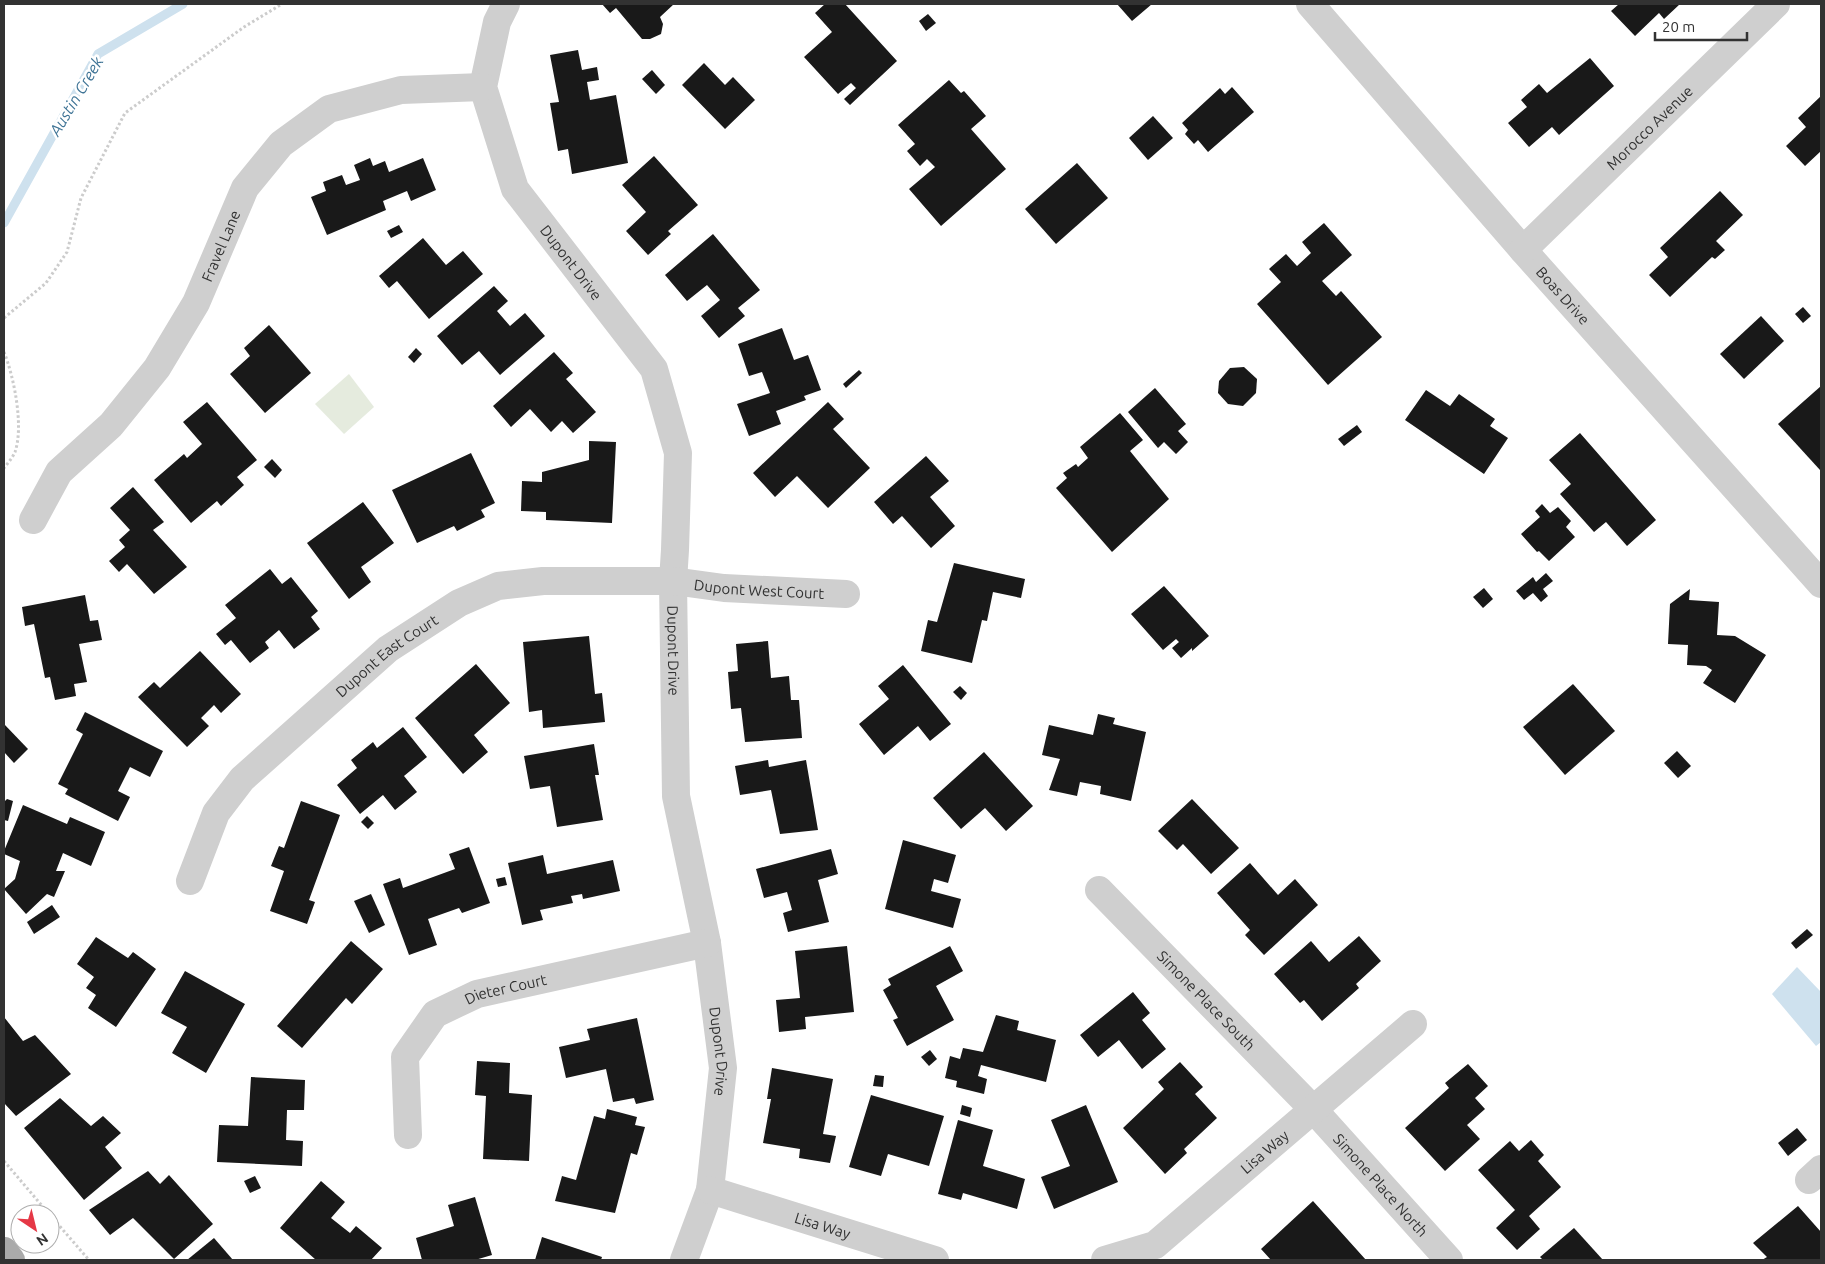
<svg xmlns="http://www.w3.org/2000/svg" width="1825" height="1264" font-family="Ubuntu,sans-serif">
	<style>
		.green { fill: #e5ebde }
		.water { fill: #cee1ee }
		.lines { fill: none; stroke-linecap: round; stroke-linejoin: round }
		.stream { stroke: #cee1ee; stroke-width: 9 }
		.building { fill: #191919 }
		.path { stroke: #ccc; stroke-width: 3; stroke-dasharray: 2.5 2.5; stroke-linecap: butt }
		.minor { stroke: #cfcfcf; stroke-width: 28 }
		.major { stroke: #aaa; stroke-width: 28 }
		.labels { text-anchor: middle; dominant-baseline: central; stroke-width: 5; stroke-linejoin: round; paint-order: stroke }
		.street-label { font-size: 15px; fill: #323232; stroke: #fff }
		.water-label { font-size: 16px; font-style: italic; fill: #3f7496; stroke: #fff }
	</style>
	<rect width="100%" height="100%" fill="#fff"/>
	<path class="green" d="M349,374L374,407L344,434L315,404Z"/>
	<path class="water" d="M1797,967L1821,992V1042L1816,1046L1772,994Z"/>
	<g class="lines">
		<path class="stream" d="M4,223L98,54L183,4"/>
	</g>
	<g class="building">
		<path d="M602,4H674L660,17L663,24L661,34L650,39H642L616,8L610,13Z"/>
		<path d="M825,4H845L897,61L850,105L844,99L856,88L851,83L838,94L804,57L832,32L815,13Z"/>
		<path d="M1117,4H1152L1132,21Z"/>
		<path d="M1619,4H1680L1664,19L1659,13L1635,36L1611,11Z"/>
		<path d="M928,14L936,23L926,31L919,21Z"/>
		<path d="M578,50L582,70L597,67L599,80L587,82L590,100L616,95L628,163L572,174L568,149L558,151L550,103L559,102L550,55Z"/>
		<path d="M1590,58L1614,86L1559,135L1552,127L1529,147L1508,123L1527,107L1521,100L1539,84L1547,93Z"/>
		<path d="M704,63L725,85L733,77L755,100L725,129L682,85Z"/>
		<path d="M652,70L665,85L656,94L642,79Z"/>
		<path d="M949,80L961,93L964,91L986,116L971,129L1006,169L941,226L909,189L935,167L927,159L920,166L907,151L915,144L898,125Z"/>
		<path d="M1232,87L1254,112L1208,152L1198,140L1194,144L1185,134L1188,130L1182,123L1220,88L1225,94Z"/>
		<path d="M1821,96V151L1805,166L1786,146L1806,127L1798,118Z"/>
		<path d="M1153,116L1173,138L1148,160L1129,138Z"/>
		<path d="M654,156L698,205L668,231L671,234L648,255L626,231L646,212L622,185Z"/>
		<path d="M370,158L373,166L385,161L389,172L423,158L436,190L411,201L407,191L383,201L386,210L327,235L311,197L326,191L323,182L342,175L346,185L360,180L354,165Z"/>
		<path d="M1077,163L1108,198L1056,244L1025,209Z"/>
		<path d="M1720,191L1743,215L1716,241L1725,250L1715,259L1712,257L1670,297L1649,275L1668,257L1660,248Z"/>
		<path d="M1324,223L1352,255L1322,281L1336,296L1341,291L1382,337L1328,385L1257,304L1281,282L1269,269L1286,254L1297,266L1311,253L1302,242Z"/>
		<path d="M399,225L403,232L391,238L387,231Z"/>
		<path d="M713,234L760,290L738,308L745,316L719,338L701,316L720,300L707,285L687,301L665,275Z"/>
		<path d="M423,238L446,265L463,251L483,274L429,319L397,281L389,288L379,276Z"/>
		<path d="M494,286L508,301L497,311L510,326L525,313L545,336L500,375L479,351L462,365L437,336Z"/>
		<path d="M1803,307L1811,316L1803,323L1795,314Z"/>
		<path d="M1761,316L1784,341L1744,379L1720,354Z"/>
		<path d="M269,325L311,373L265,413L230,374L250,356L244,348Z"/>
		<path d="M782,328L794,360L808,355L821,390L804,396L806,400L776,411L781,424L749,436L737,404L770,393L762,372L749,376L738,344Z"/>
		<path d="M416,348L422,354L414,363L408,357Z"/>
		<path d="M554,352L573,373L566,379L596,412L573,433L562,421L551,432L530,409L511,427L493,406Z"/>
		<path d="M1244,367L1257,379L1256,393L1243,406L1228,404L1218,393L1219,381L1230,368Z"/>
		<path d="M859,370L862,373L846,388L843,384Z"/>
		<path d="M1821,386V469L1820,470L1778,424Z"/>
		<path d="M1155,388L1186,424L1178,431L1188,442L1176,454L1164,442L1158,448L1128,412Z"/>
		<path d="M1426,390L1450,406L1459,394L1495,419L1490,426L1508,438L1484,474L1405,420Z"/>
		<path d="M207,402L257,460L237,477L244,485L221,506L217,501L191,523L154,480L184,454L187,458L202,444L183,422Z"/>
		<path d="M828,402L844,419L833,429L870,468L828,508L797,476L775,497L753,473Z"/>
		<path d="M1120,413L1143,440L1130,451L1169,499L1112,552L1056,488L1067,478L1063,473L1076,464L1078,467L1088,458L1080,447Z"/>
		<path d="M1357,425L1362,432L1344,446L1338,439Z"/>
		<path d="M1580,433L1656,520L1627,546L1606,522L1594,532L1560,494L1571,484L1549,460Z"/>
		<path d="M589,441L616,442L612,523L546,520V512L521,511L522,481L542,482V472L589,460Z"/>
		<path d="M471,453L495,503L481,510L485,517L457,531L454,526L417,543L392,490Z"/>
		<path d="M926,456L949,481L930,497L955,526L931,548L902,516L893,524L874,502Z"/>
		<path d="M272,459L282,470L275,478L264,467Z"/>
		<path d="M133,487L164,522L153,530L187,567L154,594L127,564L119,572L109,561L125,547L119,540L130,530L110,508Z"/>
		<path d="M363,502L394,543L361,567L371,582L349,599L307,543Z"/>
		<path d="M1542,504L1550,513L1558,507L1571,521L1566,527L1575,537L1549,561L1539,551L1537,552L1521,534L1540,517L1535,511Z"/>
		<path d="M954,563L1025,579L1021,598L993,592L987,621L982,620L972,663L921,651L928,620L937,622Z"/>
		<path d="M270,569L282,584L291,577L318,611L311,617L320,629L294,649L279,630L265,642L269,648L250,663L231,640L225,645L216,634L236,618L225,605Z"/>
		<path d="M1546,573L1553,581L1543,589L1548,596L1541,602L1533,593L1524,600L1516,591L1533,577L1536,582Z"/>
		<path d="M1164,586L1209,636L1192,651V648L1181,658L1172,648L1179,642L1176,639L1163,650L1131,614Z"/>
		<path d="M1484,588L1493,599L1483,608L1473,597Z"/>
		<path d="M1690,589L1689,600L1719,602L1717,635L1735,636L1766,655L1735,703L1703,683L1712,670L1706,666L1687,665L1688,645L1668,644L1670,604Z"/>
		<path d="M85,595L90,621L98,620L102,640L79,644L87,682L74,684L76,696L55,700L50,677L45,678L34,624L25,626L22,607Z"/>
		<path d="M589,636L595,694L602,693L605,722L543,728L542,710L529,712L523,642Z"/>
		<path d="M768,641L771,678L789,676L791,700H799L802,738L745,742L741,708L731,709L728,672L738,671L736,644Z"/>
		<path d="M200,651L241,694L221,713L214,705L201,718L209,726L187,747L138,697L154,682L160,688Z"/>
		<path d="M476,664L510,703L474,735L488,752L463,774L415,718Z"/>
		<path d="M903,665L951,724L930,741L918,726L884,755L859,724L889,699L878,686Z"/>
		<path d="M1573,684L1615,731L1565,775L1523,727Z"/>
		<path d="M960,686L967,693L961,700L953,692Z"/>
		<path d="M85,712L163,751L150,777L130,767L118,791L130,797L118,821L65,794L68,789L58,784L83,734L76,730Z"/>
		<path d="M1098,714L1115,718L1113,724L1146,732L1131,801L1100,794L1101,786L1080,782L1077,796L1049,790L1060,759L1042,755L1049,725L1093,735Z"/>
		<path d="M4,724L28,749L14,763L4,752Z"/>
		<path d="M403,727L427,757L404,776L417,792L395,810L383,795L360,814L337,785L357,768L351,760L373,742L377,748Z"/>
		<path d="M594,744L599,775H595L603,820L557,827L550,786L530,789L524,756Z"/>
		<path d="M1677,751L1691,766L1678,778L1664,763Z"/>
		<path d="M984,752L1033,806L1006,831L985,808L961,829L933,798Z"/>
		<path d="M768,760L769,767L806,760L818,830L780,834L771,790L740,795L735,766Z"/>
		<path d="M7,799L13,801L8,821L4,820V802Z"/>
		<path d="M1192,799L1239,848L1211,874L1183,844L1177,850L1158,831Z"/>
		<path d="M301,801L340,815L309,900L315,902L307,924L270,911L284,871L271,866L279,846L284,848Z"/>
		<path d="M23,805L67,824L70,817L105,832L91,866L63,853L56,871H65L54,897L47,894L26,914L4,889L15,879L20,861L4,854V851Z"/>
		<path d="M367,816L374,823L368,829L361,822Z"/>
		<path d="M903,840L956,855L948,883L934,879L931,891L961,899L953,928L885,909Z"/>
		<path d="M469,847L490,903L462,913L459,908L428,919L437,945L409,955L383,884L400,878L403,888L455,869L449,854Z"/>
		<path d="M831,849L838,874L818,880L829,922L788,932L783,913L792,910L787,892L764,898L756,869Z"/>
		<path d="M543,855L547,874L613,860L620,891L583,899L582,894L571,896L573,903L540,910L543,920L522,925L508,863Z"/>
		<path d="M1250,863L1278,895L1295,879L1318,905L1264,955L1245,935L1250,930L1217,893Z"/>
		<path d="M505,877L507,885L498,887L496,879Z"/>
		<path d="M371,894L385,925L369,933L354,901Z"/>
		<path d="M52,905L60,917L34,934L27,922Z"/>
		<path d="M1807,929L1813,935L1796,949L1791,943Z"/>
		<path d="M1359,936L1381,961L1356,984L1359,988L1322,1021L1304,1000L1300,1003L1274,974L1311,941L1329,962Z"/>
		<path d="M96,937L128,958L133,952L156,969L116,1027L88,1008L96,995L86,988L94,977L77,964Z"/>
		<path d="M351,941L383,969L352,1004L346,998L302,1048L277,1026Z"/>
		<path d="M847,946L854,1012L805,1017L806,1029L779,1032L776,1000L800,998L795,951Z"/>
		<path d="M950,946L963,971L936,986L954,1020L907,1046L893,1020L898,1018L883,990L891,985L888,979Z"/>
		<path d="M185,971L245,1004L206,1073L172,1053L187,1027L161,1013Z"/>
		<path d="M1133,992L1150,1013L1142,1020L1166,1049L1142,1069L1119,1040L1098,1057L1080,1035Z"/>
		<path d="M996,1015L1019,1021L1017,1030L1056,1040L1046,1082L981,1065L978,1076L987,1079L984,1094L956,1087L957,1081L945,1078L950,1056L960,1059L963,1048L983,1052Z"/>
		<path d="M4,1017L23,1041L35,1035L71,1074L16,1116L4,1103Z"/>
		<path d="M637,1018L654,1100L636,1104L634,1098L613,1102L606,1069L566,1078L559,1047L590,1040L587,1029Z"/>
		<path d="M930,1050L937,1059L929,1066L921,1057Z"/>
		<path d="M477,1061L510,1063L509,1093L532,1095L529,1161L483,1159L486,1096L475,1095Z"/>
		<path d="M1180,1062L1203,1087L1195,1094L1217,1118L1184,1149L1187,1153L1165,1174L1123,1128L1164,1089L1158,1082Z"/>
		<path d="M1468,1064L1488,1086L1475,1098L1485,1109L1467,1125L1480,1139L1445,1171L1405,1128L1449,1088L1445,1083Z"/>
		<path d="M772,1068L833,1079L823,1134L836,1136L830,1163L799,1158L800,1149L763,1143L771,1099H767Z"/>
		<path d="M875,1075L884,1076L883,1087L873,1086Z"/>
		<path d="M251,1077L305,1080L304,1110H287L286,1140L303,1141L302,1166L217,1162L219,1125L248,1126Z"/>
		<path d="M871,1095L944,1116L929,1166L888,1154L881,1176L849,1167Z"/>
		<path d="M60,1098L91,1126L103,1116L121,1133L105,1147L122,1168L84,1200L24,1128Z"/>
		<path d="M962,1105L972,1108L970,1117L960,1114Z"/>
		<path d="M1086,1105L1118,1182L1054,1209L1041,1177L1070,1166L1051,1120Z"/>
		<path d="M607,1109L637,1117L635,1125L645,1127L637,1155L631,1153L615,1213L555,1201L562,1176L576,1180L594,1116L605,1119Z"/>
		<path d="M958,1120L993,1130L983,1166L1025,1179L1017,1209L963,1193L961,1200L938,1194Z"/>
		<path d="M1797,1128L1807,1140L1788,1156L1778,1143Z"/>
		<path d="M1531,1140L1544,1155L1538,1161L1561,1187L1529,1216L1540,1229L1517,1250L1496,1228L1515,1210L1478,1170L1510,1141L1519,1151Z"/>
		<path d="M148,1171L160,1184L169,1175L213,1224L174,1259L133,1218L110,1235L89,1210Z"/>
		<path d="M255,1176L261,1188L250,1193L244,1181Z"/>
		<path d="M321,1181L345,1202L331,1218L350,1233L356,1226L382,1248L371,1260H316L280,1228Z"/>
		<path d="M475,1197L492,1255L475,1260H422L416,1238L454,1226L448,1205Z"/>
		<path d="M1313,1201L1366,1260L1321,1259L1271,1260L1261,1249Z"/>
		<path d="M1798,1206L1821,1232V1260H1762L1767,1257L1753,1243Z"/>
		<path d="M1574,1228L1603,1260H1543L1540,1257Z"/>
		<path d="M542,1237L602,1257L601,1260H535Z"/>
		<path d="M214,1238L233,1260H187Z"/>
	</g>
	<g class="lines">
		<g class="path">
			<path d="M4,318L46,283L67,252L81,198L125,113L244,27L282,4"/>
			<path d="M4,352C14,377 24,426 15,452C13,457 8,463 4,468"/>
			<path d="M4,1161L49,1214"/>
			<path d="M50,1215L89,1260"/>
		</g>
		<g class="minor">
			<path id="s1" d="M506,4L497,22L483,87L515,189L654,369L678,453L675,550L673,581L676,796L707,943L723,1068L710,1190L684,1260"/>
			<path id="s2" d="M1310,4L1523,250L1821,584"/>
			<path id="s3" d="M1523,250L1776,4"/>
			<path id="s4" d="M33,520L59,472L111,425L157,368L196,303L245,188L281,144L329,109L401,90L483,87"/>
			<path id="s5" d="M190,881L216,813L242,779L388,649L459,603L498,586L543,581H673L724,588L846,594"/>
			<path id="s6" d="M1099,890L1313,1109L1449,1260"/>
			<path id="s7" d="M408,1135L405,1057L435,1014L477,994L707,943"/>
			<path d="M1809,1180L1821,1169"/>
			<path id="s8" d="M710,1190L935,1260"/>
			<path id="s9" d="M1105,1260L1155,1245L1413,1024"/>
		</g>
		<path class="major" d="M4,1251L11,1260"/>
	</g>
	<g class="labels">
		<g class="street-label">
			<text stroke="none"><textPath href="#s3" startOffset="176">Morocco Avenue</textPath></text>
			<text stroke="none"><textPath href="#s4" startOffset="336">Fravel Lane</textPath></text>
			<text stroke="none"><textPath href="#s1" startOffset="286">Dupont Drive</textPath></text>
			<text stroke="none"><textPath href="#s2" startOffset="386">Boas Drive</textPath></text>
			<text stroke="none"><textPath href="#s5" startOffset="700">Dupont West Court</textPath></text>
			<text stroke="none"><textPath href="#s1" startOffset="706">Dupont Drive</textPath></text>
			<text stroke="none"><textPath href="#s5" startOffset="306">Dupont East Court</textPath></text>
			<text stroke="none"><textPath href="#s7" startOffset="206">Dieter Court</textPath></text>
			<text stroke="none"><textPath href="#s6" startOffset="154">Simone Place South</textPath></text>
			<text stroke="none"><textPath href="#s1" startOffset="1111">Dupont Drive</textPath></text>
			<text stroke="none"><textPath href="#s9" startOffset="196">Lisa Way</textPath></text>
			<text stroke="none"><textPath href="#s6" startOffset="408">Simone Place North</textPath></text>
			<text stroke="none"><textPath href="#s8" startOffset="118">Lisa Way</textPath></text>
		</g>
		<g class="water-label">
			<text transform="translate(76 96) rotate(-59)">Austin Creek</text>
		</g>
	</g>
	<rect width="1825" height="1264" fill="none" stroke="#323232" stroke-width="10"/>
	<g transform="translate(35 1229) rotate(145)"><circle r="24" fill="#ffffff" stroke="#adadad"/>
	<path d="M0-4L9 19L0 12L-9 19Z" fill="#e53846"/>
	<text y="-8" font-size="14" font-weight="bold" text-anchor="middle" fill="#323232">N</text>
	</g>
	<path d="M1655 32v8h92v-8" fill="none" stroke="#323232" stroke-width="2.5"/>
	<text x="1662" y="32" font-size="15" fill="#323232" stroke="#ffffff" stroke-width="4" paint-order="stroke">20 m</text>
</svg>
